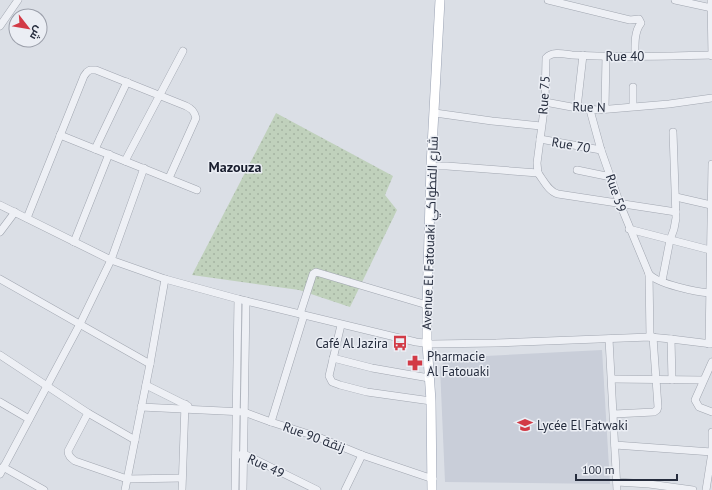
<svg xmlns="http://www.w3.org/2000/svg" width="712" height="490" font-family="'PT Sans',Cairo,sans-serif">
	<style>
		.built { fill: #c9ced9 }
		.grass { fill: url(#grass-dots) }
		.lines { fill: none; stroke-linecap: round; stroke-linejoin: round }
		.minor-casing { stroke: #a1a6b0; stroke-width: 8 }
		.major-casing { stroke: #9aa2b3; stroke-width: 10 }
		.minor { stroke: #eef0f5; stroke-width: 7 }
		.major { stroke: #fff; stroke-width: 9 }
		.labels { text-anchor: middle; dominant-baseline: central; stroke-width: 3; stroke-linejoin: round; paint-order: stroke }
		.street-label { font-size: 13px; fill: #252c3d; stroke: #ebeef4 }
		.poi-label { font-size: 13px; fill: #252c3d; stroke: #ebeef4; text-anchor: start }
		.neighbourhood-label { font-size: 14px; font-weight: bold; fill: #181d2d; stroke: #ebeef4 }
	</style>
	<defs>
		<pattern id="grass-dots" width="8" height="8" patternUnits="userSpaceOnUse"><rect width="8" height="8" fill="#c0d1bc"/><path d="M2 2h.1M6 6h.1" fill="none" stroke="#a5b4a2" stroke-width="1.8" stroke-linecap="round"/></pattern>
	</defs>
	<rect width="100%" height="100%" fill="#dbdfe6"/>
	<path class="built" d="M602,350L610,484L445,482L440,367L447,358Z"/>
	<path class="grass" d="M276,113L393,176L385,195L397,210L350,307L299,290L192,275Z"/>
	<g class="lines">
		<g class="minor-casing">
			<g id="minor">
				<path d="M548,0L630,20L639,19L641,23C634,32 635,45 635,56"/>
				<path d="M675,0L712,8"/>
				<path d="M711,0L712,56"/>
				<path d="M0,26L18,0"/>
				<path d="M545,102L577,108L598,110L669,104L712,98"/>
				<path d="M633,106V87"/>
				<path d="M577,108L583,55"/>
				<path d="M605,108L606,56"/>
				<path d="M590,110L601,150L620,204L649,274L650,337"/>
				<path d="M435,113L492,121L541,126"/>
				<path d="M60,135L197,190"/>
				<path d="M540,139L601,150"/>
				<path d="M95,149L127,82"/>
				<path d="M125,161L183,51"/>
				<path d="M431,166H447L538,173"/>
				<path d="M577,170L611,177"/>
				<path d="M538,173L537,163L545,102L546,58C552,51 564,54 572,55C618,58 666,56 712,55"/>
				<path d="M538,173C544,181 549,192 558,194L676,212"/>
				<path d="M676,197L711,205"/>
				<path d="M0,205L111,260L165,279L238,299L416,342L432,344L496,343L650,337L671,339L712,344"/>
				<path d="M27,218L84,76L87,72L90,70H96L186,106C192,109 194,111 196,118L169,178"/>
				<path d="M629,229L710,250"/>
				<path d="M0,232L15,212"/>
				<path d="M74,242L109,154"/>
				<path d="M649,274C658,284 696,292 710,293"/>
				<path d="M0,279L150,364"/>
				<path d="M662,281L670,240L674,229L676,218L673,132"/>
				<path d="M300,314L313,274L316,272L427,305"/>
				<path d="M341,325L329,376L332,382L340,385L367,392L431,401"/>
				<path d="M609,339L617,490"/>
				<path d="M671,339L672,380"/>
				<path d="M709,344L712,164"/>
				<path d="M0,355L88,413L135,440"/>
				<path d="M333,358L372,368L429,378"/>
				<path d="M712,362L695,400L699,407L712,412"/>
				<path d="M612,379L703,380"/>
				<path d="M146,385L188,406"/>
				<path d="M0,402L29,419"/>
				<path d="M141,407L244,412L271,422L318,437L362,455L433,479"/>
				<path d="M88,413L68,451C68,456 71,458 75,461L127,479L182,478"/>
				<path d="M614,414L654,412L657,410L658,407L653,337"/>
				<path d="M271,422L304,315"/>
				<path d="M615,445L712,452"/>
				<path d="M240,455L244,454L317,490"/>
				<path d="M3,467L44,490"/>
				<path d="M0,474L80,324L111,260L144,168"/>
				<path d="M617,482L649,484L693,490"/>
				<path d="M125,490L150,364L165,279"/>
				<path d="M182,490L185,404"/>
				<path d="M235,490L238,299"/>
				<path d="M243,490L246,301"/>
				<path d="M345,490L362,455"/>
				<path d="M706,490L712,452V432"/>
			</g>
		</g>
		<g class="major-casing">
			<path id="major" d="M432,490L431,401L427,343V305L431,166L440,0"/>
		</g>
		<use href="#minor" class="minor"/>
		<use href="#major" class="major"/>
	</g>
	<defs>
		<g id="bus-bare" transform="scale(1.2)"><path d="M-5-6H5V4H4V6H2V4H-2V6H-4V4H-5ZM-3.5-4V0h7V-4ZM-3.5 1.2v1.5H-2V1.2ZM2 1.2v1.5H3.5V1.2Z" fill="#d23a46" stroke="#ebeef4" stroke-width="2.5" paint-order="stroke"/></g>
		<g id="pharmacy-bare" transform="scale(1.2)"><path d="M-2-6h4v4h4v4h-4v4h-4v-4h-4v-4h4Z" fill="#d23a46" stroke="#ebeef4" stroke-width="2.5" paint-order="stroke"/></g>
		<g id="school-bare" transform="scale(1.2)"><path d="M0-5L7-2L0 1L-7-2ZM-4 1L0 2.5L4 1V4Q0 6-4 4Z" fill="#d23a46" stroke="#ebeef4" stroke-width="2.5" paint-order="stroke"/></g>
	</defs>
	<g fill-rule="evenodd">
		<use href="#bus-bare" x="400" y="343"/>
		<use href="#pharmacy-bare" x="415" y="363"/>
		<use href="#school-bare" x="525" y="425"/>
	</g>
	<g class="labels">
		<g class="street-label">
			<text x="625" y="56">Rue 40</text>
			<text transform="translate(544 95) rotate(-86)">Rue 75</text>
			<text transform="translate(589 107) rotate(2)">Rue N</text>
			<text transform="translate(571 145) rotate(10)">Rue 70</text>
			<text transform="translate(616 193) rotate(71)">Rue 59</text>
			<text transform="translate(430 233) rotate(-88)">Avenue El Fatouaki شارع الفطواكي</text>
			<text transform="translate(314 437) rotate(20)">Rue 90 زنقة</text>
			<text transform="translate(266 466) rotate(25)">Rue 49</text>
		</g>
		<g class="poi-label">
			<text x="388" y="343" text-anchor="end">Café Al Jazira</text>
			<text x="427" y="356">Pharmacie<tspan x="427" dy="15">Al Fatouaki</tspan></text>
			<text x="537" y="425">Lycée El Fatwaki</text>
		</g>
		<g class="neighbourhood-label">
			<text x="235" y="167">Mazouza</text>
		</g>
	</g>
	<g transform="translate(28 28) rotate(121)"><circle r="19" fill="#ebeef4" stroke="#9ca0ab"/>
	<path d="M0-3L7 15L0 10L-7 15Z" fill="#d23a46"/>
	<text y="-6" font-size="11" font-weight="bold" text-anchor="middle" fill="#252c3d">ش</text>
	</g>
	<path d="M576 474v6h101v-6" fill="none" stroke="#252c3d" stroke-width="2"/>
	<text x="582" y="474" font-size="12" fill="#252c3d" stroke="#ebeef4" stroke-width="3" paint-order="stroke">100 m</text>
</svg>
